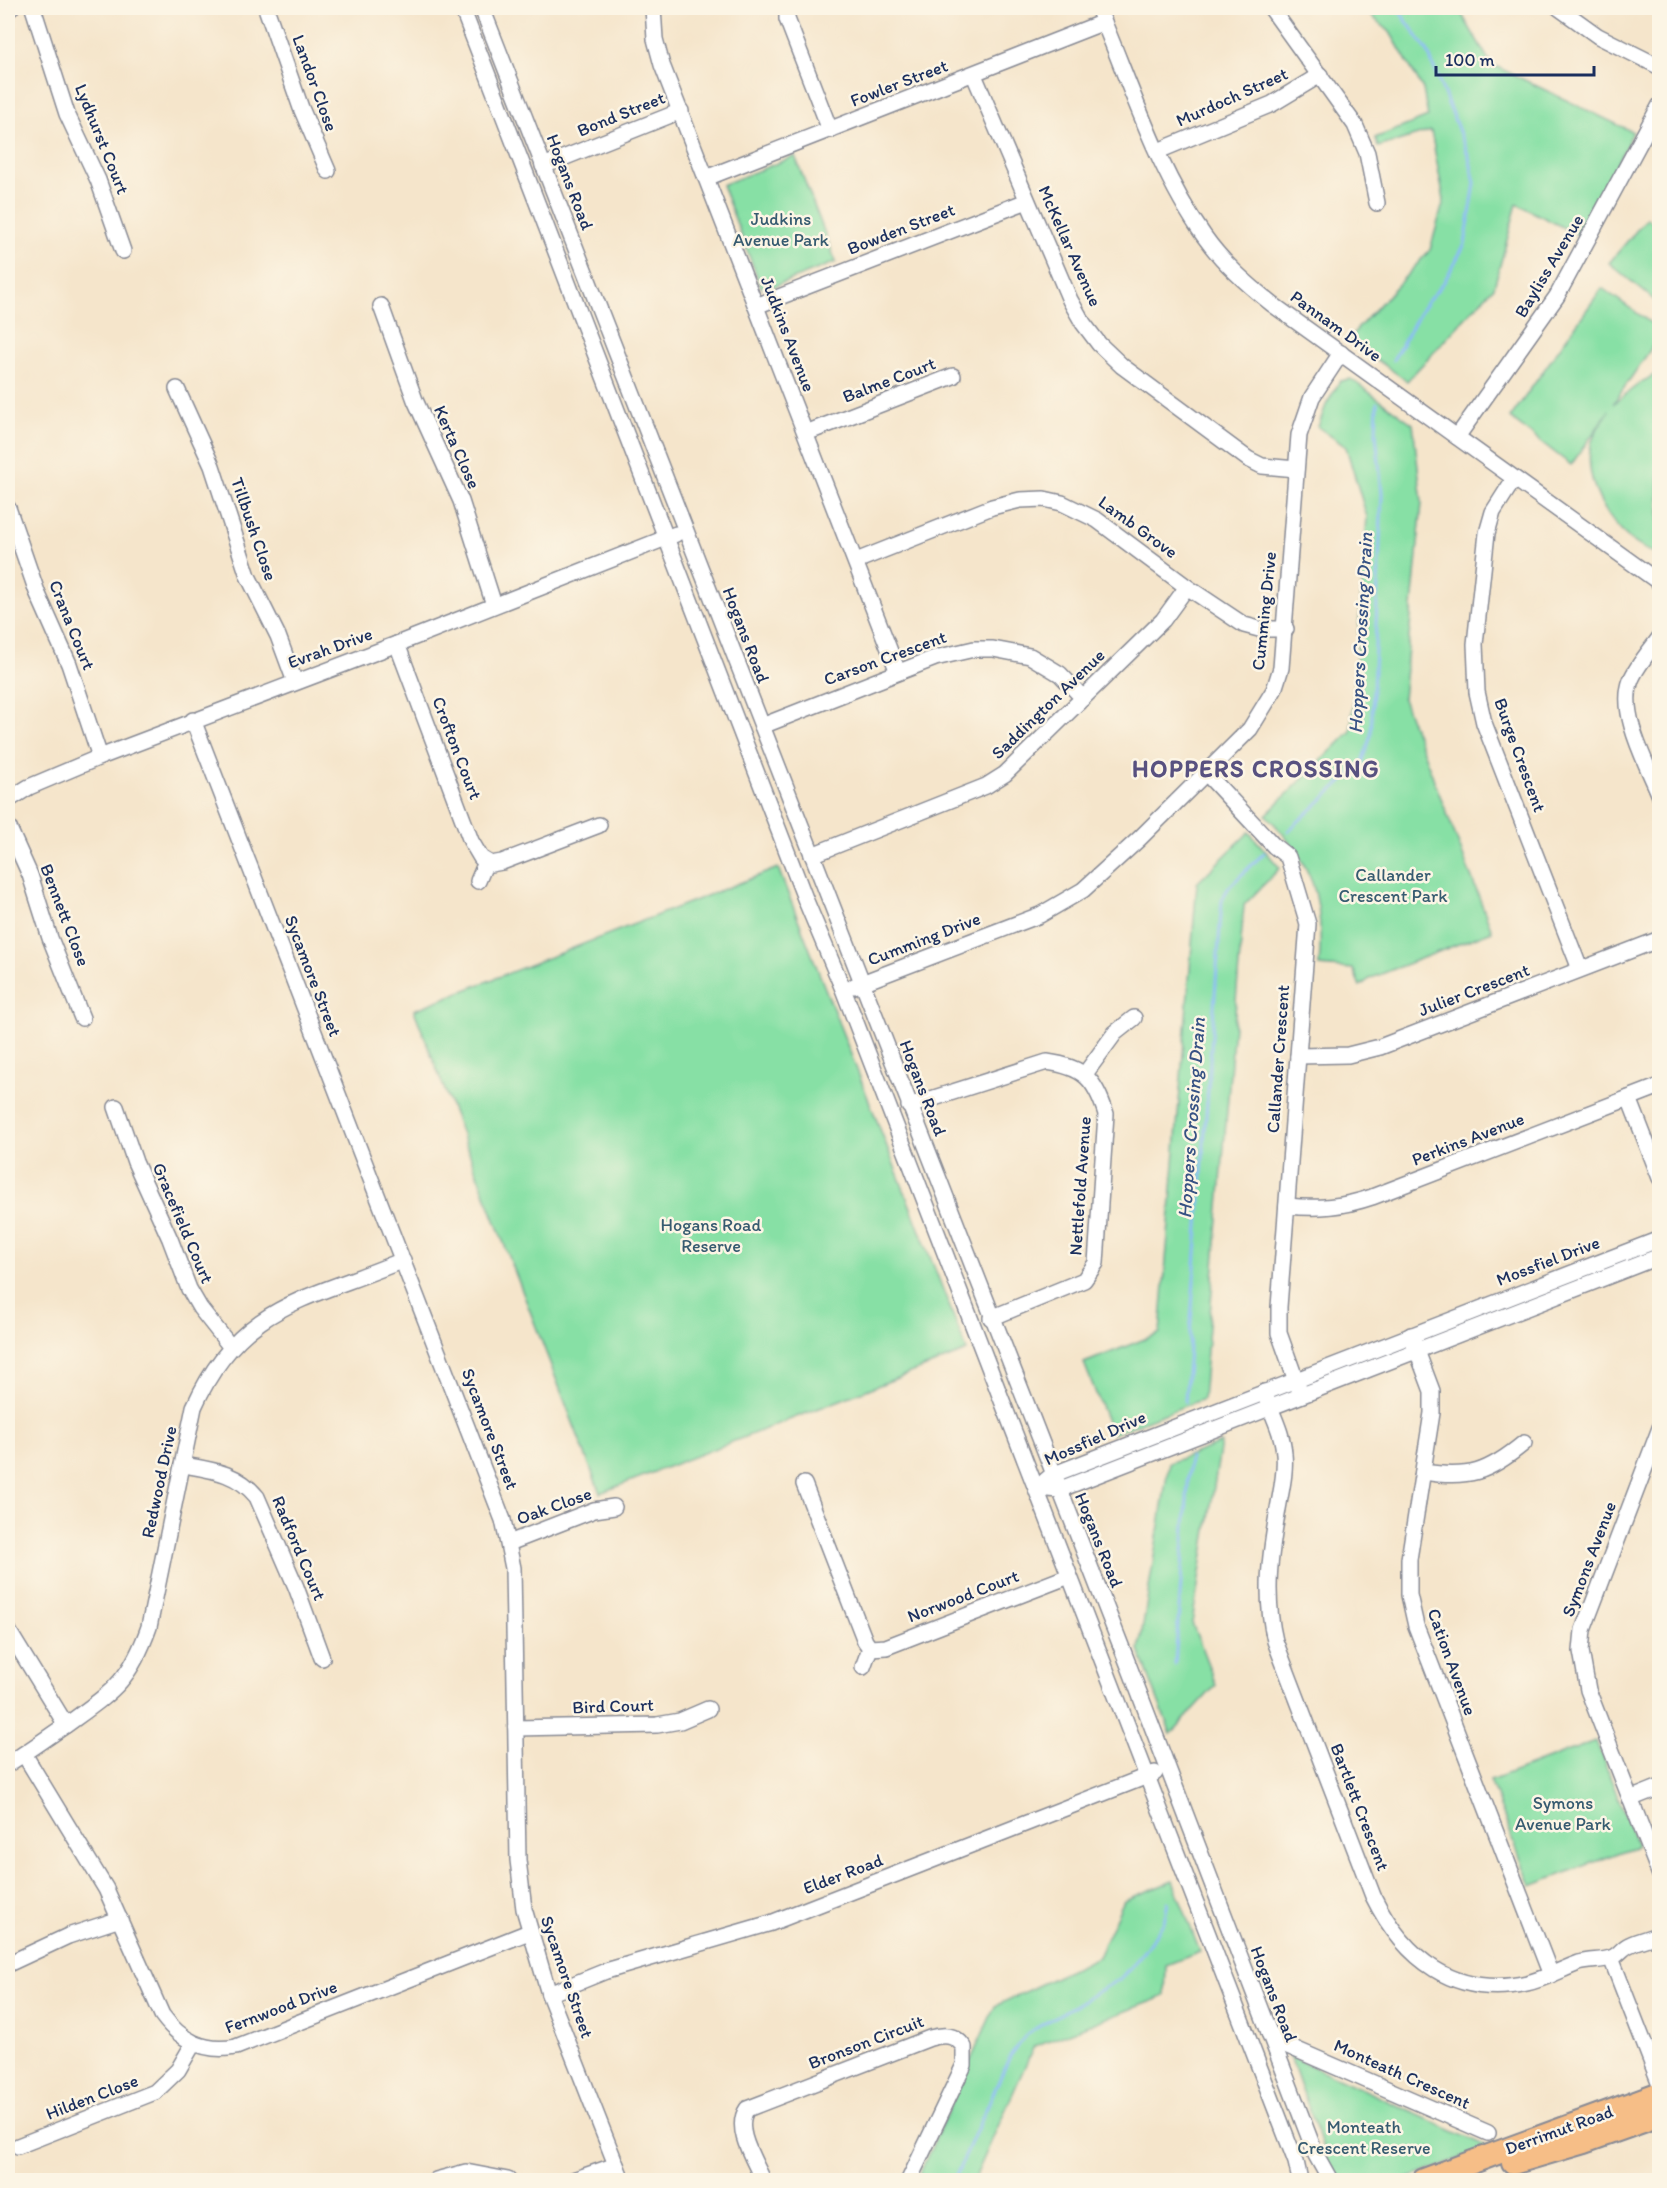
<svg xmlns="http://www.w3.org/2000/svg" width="1667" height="2188" font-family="Itim,sans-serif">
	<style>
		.green { fill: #87e0a5; stroke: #518882; stroke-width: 1.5 }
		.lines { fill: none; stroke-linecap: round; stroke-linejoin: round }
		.stream { stroke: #8bbbf6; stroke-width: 3 }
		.minor-casing { stroke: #888a94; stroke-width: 18 }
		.highway-casing { stroke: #888a94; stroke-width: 26 }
		.minor { stroke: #fff; stroke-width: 15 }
		.highway { stroke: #f6be87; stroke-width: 22 }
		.labels { text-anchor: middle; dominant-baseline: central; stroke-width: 5; stroke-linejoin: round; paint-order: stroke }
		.street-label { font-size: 18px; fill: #1b2f5e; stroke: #fcf5e5 }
		.park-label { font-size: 18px; fill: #365b70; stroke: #fcf5e5 }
		.water-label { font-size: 20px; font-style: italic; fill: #375284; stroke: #fcf5e5 }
		.district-label { font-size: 24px; font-weight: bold; letter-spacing: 1.5px; fill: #585180; stroke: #fcf5e5 }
	</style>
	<rect width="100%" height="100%" fill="#fcf5e5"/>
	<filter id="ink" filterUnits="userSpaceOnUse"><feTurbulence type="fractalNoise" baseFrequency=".0167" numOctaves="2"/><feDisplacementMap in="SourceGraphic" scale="12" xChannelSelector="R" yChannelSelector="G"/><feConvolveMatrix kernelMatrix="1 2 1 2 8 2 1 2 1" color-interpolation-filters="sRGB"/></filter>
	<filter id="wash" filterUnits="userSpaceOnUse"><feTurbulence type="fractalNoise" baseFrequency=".008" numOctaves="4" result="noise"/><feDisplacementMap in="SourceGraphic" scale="24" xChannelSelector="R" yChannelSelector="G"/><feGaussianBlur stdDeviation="1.35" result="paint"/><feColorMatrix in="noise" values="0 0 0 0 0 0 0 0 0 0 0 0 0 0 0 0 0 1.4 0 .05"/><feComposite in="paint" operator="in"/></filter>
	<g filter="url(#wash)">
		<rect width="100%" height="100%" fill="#f5e5cb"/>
		<g class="green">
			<path d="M1362,8H1458L1491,64L1633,132L1580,236L1517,204L1494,287L1407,381L1348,339L1430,250L1444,200L1431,131L1378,147L1375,138L1428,117L1423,89L1390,32Z"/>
			<path d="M795,156L836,262L767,289L761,287L722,185Z"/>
			<path d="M1647,218L1659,228V304L1609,263Z"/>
			<path d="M1602,288L1659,329V337L1613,404L1640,383L1659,372V554C1617,545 1577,480 1593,438C1596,428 1605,419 1609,411L1571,465L1510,418Z"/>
			<path d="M1351,379L1413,424L1422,503L1403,699L1492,931L1371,978L1360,986L1353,969L1319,966C1325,898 1313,864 1266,815L1351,731L1367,517L1346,447L1318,427L1326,405L1340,381Z"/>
			<path d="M1249,832L1280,868L1244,905L1203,1399L1112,1434L1084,1363L1160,1333L1197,883Z"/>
			<path d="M778,868L967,1351L600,1493L414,1010Z"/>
			<path d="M1221,1443L1192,1623L1216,1685L1171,1734L1139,1650L1169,1463Z"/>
			<path d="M1596,1741L1637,1846L1531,1886L1490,1781Z"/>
			<path d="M1173,1881L1200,1952L1166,1965L1165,1996L1034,2046L974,2180H917L995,2006L1098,1957L1124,1900Z"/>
			<path d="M1290,2056L1490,2148L1404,2180L1334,2179Z"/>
		</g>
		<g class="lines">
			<g class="stream">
				<path d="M1393,360L1423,307L1444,282L1465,244L1475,183L1469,157L1427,50L1397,8"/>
				<path d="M1288,831L1362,763L1371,735L1382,494L1376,433L1377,403"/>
				<path d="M1185,1402L1222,899L1229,887L1264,853"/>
				<path d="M1175,1664L1190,1457"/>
				<path d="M954,2180L1010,2056L1028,2033L1121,1978L1144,1951L1164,1922L1168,1902"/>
			</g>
		</g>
	</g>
	<g filter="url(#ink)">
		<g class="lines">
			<g class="minor-casing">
				<g id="minor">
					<path d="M33,8L67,114L98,180L123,251"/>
					<path d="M266,8L301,108L328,171"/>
					<path d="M462,8L806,901L843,989L1296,2162L1300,2180"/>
					<path d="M482,8L1130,1669L1316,2155L1330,2180"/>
					<path d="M653,8L655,39L662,65L898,672"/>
					<path d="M787,8V19L830,130"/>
					<path d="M1098,8C1130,83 1157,170 1204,236C1223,263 1247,284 1272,304L1660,583"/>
					<path d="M1271,8L1355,125L1367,153L1377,203"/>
					<path d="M1559,8L1598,36L1660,67"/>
					<path d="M8,9L11,8"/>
					<path d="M974,75L1070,300L1083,323L1099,344L1122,366L1248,459L1262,466L1296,469"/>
					<path d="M1158,151L1272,104L1320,75"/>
					<path d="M543,166L681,111"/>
					<path d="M706,178L1104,22"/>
					<path d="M381,306L415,400L461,501L494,605"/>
					<path d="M756,306L1027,201"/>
					<path d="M177,389L212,466L248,576L278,636L295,682"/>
					<path d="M806,433L953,376"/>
					<path d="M1457,437L1557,296L1660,105"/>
					<path d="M1514,479L1493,512L1487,533L1475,644L1477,692L1484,723L1580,969"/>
					<path d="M8,508L37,592L69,664L100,757"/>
					<path d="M856,561L992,507L1020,500L1044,499L1062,503L1097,520L1187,587L1244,625L1259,629H1286"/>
					<path d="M1660,637C1650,651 1637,665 1631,680C1618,713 1647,764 1660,796"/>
					<path d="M397,644L471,841L481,858L491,864L502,862L599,825"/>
					<path d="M193,720L503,1520L513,1568L518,1860L524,1909L549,1994L622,2180"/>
					<path d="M762,726L935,658L974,649H993L1030,656L1060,674L1083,698"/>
					<path d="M1206,773L1274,846L1288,857L1308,924L1279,1307V1333L1299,1389"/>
					<path d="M8,800L29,787L100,757L397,644L676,534"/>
					<path d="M8,826L30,875L50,938L82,1018"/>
					<path d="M812,855L986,786L1005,774L1163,620L1187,587"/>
					<path d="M478,881L486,862"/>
					<path d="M854,986L1040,915L1083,890L1139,839L1250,729L1274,690L1281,668L1299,435L1312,397L1341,353"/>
					<path d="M1298,1056L1348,1055L1380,1047L1660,939"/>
					<path d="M1085,1074L1115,1033L1134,1018"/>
					<path d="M1629,1098L1660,1178"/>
					<path d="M909,1106L1047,1062C1084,1067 1095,1079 1106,1114L1096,1263L1084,1280L991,1318"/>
					<path d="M116,1107L135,1162L170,1239L189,1289L200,1308L230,1346"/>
					<path d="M1287,1206C1318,1209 1343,1207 1372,1197L1660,1086"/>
					<path d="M1411,1335L1432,1391V1413L1409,1559V1595L1416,1626L1551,1975"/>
					<path d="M1264,1392C1271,1412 1283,1433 1284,1454C1286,1472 1281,1491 1278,1509C1270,1555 1264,1595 1275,1641L1373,1896C1404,1959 1455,1999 1527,1983C1545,1979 1562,1969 1579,1963C1589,1960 1601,1961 1611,1958C1618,1956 1622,1948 1629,1945C1639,1940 1650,1938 1660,1934"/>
					<path d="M1660,1428L1583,1630L1581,1651L1588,1690L1660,1875"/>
					<path d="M184,1465C213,1470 238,1473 257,1497L296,1587L322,1658"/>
					<path d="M1423,1472C1469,1479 1488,1473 1524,1443"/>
					<path d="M1045,1481L1052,1475L1660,1239"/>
					<path d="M804,1484L865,1641L870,1648L886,1647L1069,1576"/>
					<path d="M1048,1489L1058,1490L1660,1256"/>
					<path d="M509,1543L594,1510L614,1507"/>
					<path d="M8,1630L66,1725"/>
					<path d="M863,1667L870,1648"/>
					<path d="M516,1728L657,1725L680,1721L708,1709"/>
					<path d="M24,1754L106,1889L162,2015C181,2041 204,2053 236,2047L529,1932"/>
					<path d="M8,1764C29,1751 48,1737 69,1723C113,1691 130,1681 149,1627L194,1407C240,1303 309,1300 403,1260"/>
					<path d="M1630,1799L1660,1787"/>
					<path d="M1611,1958L1660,2084"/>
					<path d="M8,1964L68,1936L120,1919"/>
					<path d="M549,1994L606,1971L771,1923L1155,1773"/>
					<path d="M1269,2033L1288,2046L1488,2133"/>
					<path d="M18,2146L155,2092L178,2070L193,2044"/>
					<path d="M436,2180L466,2172L508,2180"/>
					<path d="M573,2180L616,2165"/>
					<path d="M763,2180C755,2161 733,2129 747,2109L930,2038C944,2034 955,2034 964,2047V2065L909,2180"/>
				</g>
			</g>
			<g class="highway-casing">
				<g id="highway">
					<path d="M1513,2163L1584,2142L1660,2115"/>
					<path d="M1424,2180L1660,2093"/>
				</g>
			</g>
			<use href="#minor" class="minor"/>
			<use href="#highway" class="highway"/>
		</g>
	</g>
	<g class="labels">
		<g class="street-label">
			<text transform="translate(315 83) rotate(70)">Landor Close</text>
			<text transform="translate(899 83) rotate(-21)">Fowler Street</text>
			<text transform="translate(1232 97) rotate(-24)">Murdoch Street</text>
			<text transform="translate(621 114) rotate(-22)">Bond Street</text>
			<text transform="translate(102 139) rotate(68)">Lydhurst Court</text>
			<text transform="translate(570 182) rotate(69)">Hogans Road</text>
			<text transform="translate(901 229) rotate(-21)">Bowden Street</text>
			<text transform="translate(1070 246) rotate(66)">McKellar Avenue</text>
			<text transform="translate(1549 266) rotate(-59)">Bayliss Avenue</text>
			<text transform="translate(1336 326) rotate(36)">Pannam Drive</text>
			<text transform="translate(788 334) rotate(69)">Judkins Avenue</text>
			<text transform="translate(889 380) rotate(-21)">Balme Court</text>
			<text transform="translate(457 447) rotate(66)">Kerta Close</text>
			<text transform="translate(1138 527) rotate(36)">Lamb Grove</text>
			<text transform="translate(254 529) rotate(71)">Tillbush Close</text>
			<text transform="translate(1264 611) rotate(-84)">Cumming Drive</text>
			<text transform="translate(72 625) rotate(68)">Crana Court</text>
			<text transform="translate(746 635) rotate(69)">Hogans Road</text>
			<text transform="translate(330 648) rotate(-20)">Evrah Drive</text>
			<text transform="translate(885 658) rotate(-20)">Carson Crescent</text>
			<text transform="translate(1048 704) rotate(-44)">Saddington Avenue</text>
			<text transform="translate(457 748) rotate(69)">Crofton Court</text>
			<text transform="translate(1520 755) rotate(70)">Burge Crescent</text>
			<text transform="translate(65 915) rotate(69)">Bennett Close</text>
			<text transform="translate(924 939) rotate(-21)">Cumming Drive</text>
			<text transform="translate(313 976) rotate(69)">Sycamore Street</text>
			<text transform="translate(1474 990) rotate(-21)">Julier Crescent</text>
			<text transform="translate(1278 1059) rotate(-86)">Callander Crescent</text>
			<text transform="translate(923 1088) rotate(69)">Hogans Road</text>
			<text transform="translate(1468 1139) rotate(-21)">Perkins Avenue</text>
			<text transform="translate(1080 1186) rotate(-86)">Nettlefold Avenue</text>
			<text transform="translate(183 1223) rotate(67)">Gracefield Court</text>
			<text transform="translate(1548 1261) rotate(-21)">Mossfiel Drive</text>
			<text transform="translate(490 1429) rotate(69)">Sycamore Street</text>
			<text transform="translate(1095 1438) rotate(-24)">Mossfiel Drive</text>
			<text transform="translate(159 1482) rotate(-78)">Redwood Drive</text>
			<text transform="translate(554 1506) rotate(-20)">Oak Close</text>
			<text transform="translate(1099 1540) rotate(68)">Hogans Road</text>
			<text transform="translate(299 1548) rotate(67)">Radford Court</text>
			<text transform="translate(1589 1559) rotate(-69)">Symons Avenue</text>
			<text transform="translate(963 1596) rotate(-21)">Norwood Court</text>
			<text transform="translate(1452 1662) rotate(70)">Cation Avenue</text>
			<text transform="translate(613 1706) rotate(-2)">Bird Court</text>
			<text transform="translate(1360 1807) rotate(69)">Bartlett Crescent</text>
			<text transform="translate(843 1874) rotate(-21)">Elder Road</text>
			<text transform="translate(567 1977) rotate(71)">Sycamore Street</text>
			<text transform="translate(1274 1994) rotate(69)">Hogans Road</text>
			<text transform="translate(281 2007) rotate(-21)">Fernwood Drive</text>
			<text transform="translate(866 2042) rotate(-21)">Bronson Circuit</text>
			<text transform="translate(1402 2074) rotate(24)">Monteath Crescent</text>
			<text transform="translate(92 2097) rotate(-21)">Hilden Close</text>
			<text transform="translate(1559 2130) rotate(-20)">Derrimut Road</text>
		</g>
		<g class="park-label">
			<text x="781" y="219">Judkins<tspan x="781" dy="21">Avenue Park</tspan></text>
			<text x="1393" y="875">Callander<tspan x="1393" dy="21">Crescent Park</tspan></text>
			<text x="711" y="1225">Hogans Road<tspan x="711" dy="21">Reserve</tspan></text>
			<text x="1563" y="1803">Symons<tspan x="1563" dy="21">Avenue Park</tspan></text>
			<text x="1364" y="2127">Monteath<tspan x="1364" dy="21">Crescent Reserve</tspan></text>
		</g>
		<g class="water-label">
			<text transform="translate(1360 633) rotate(-87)">Hoppers Crossing Drain</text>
			<text transform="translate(1191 1118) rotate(-86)">Hoppers Crossing Drain</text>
		</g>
		<g class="district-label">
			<text x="1256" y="768">HOPPERS CROSSING</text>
		</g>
	</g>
	<rect width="1667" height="2188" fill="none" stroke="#fcf5e5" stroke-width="30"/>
	<path d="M1436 66v9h158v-9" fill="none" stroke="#1b2f5e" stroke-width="3"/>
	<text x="1445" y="66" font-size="18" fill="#1b2f5e" stroke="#fcf5e5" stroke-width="4.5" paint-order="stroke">100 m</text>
</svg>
